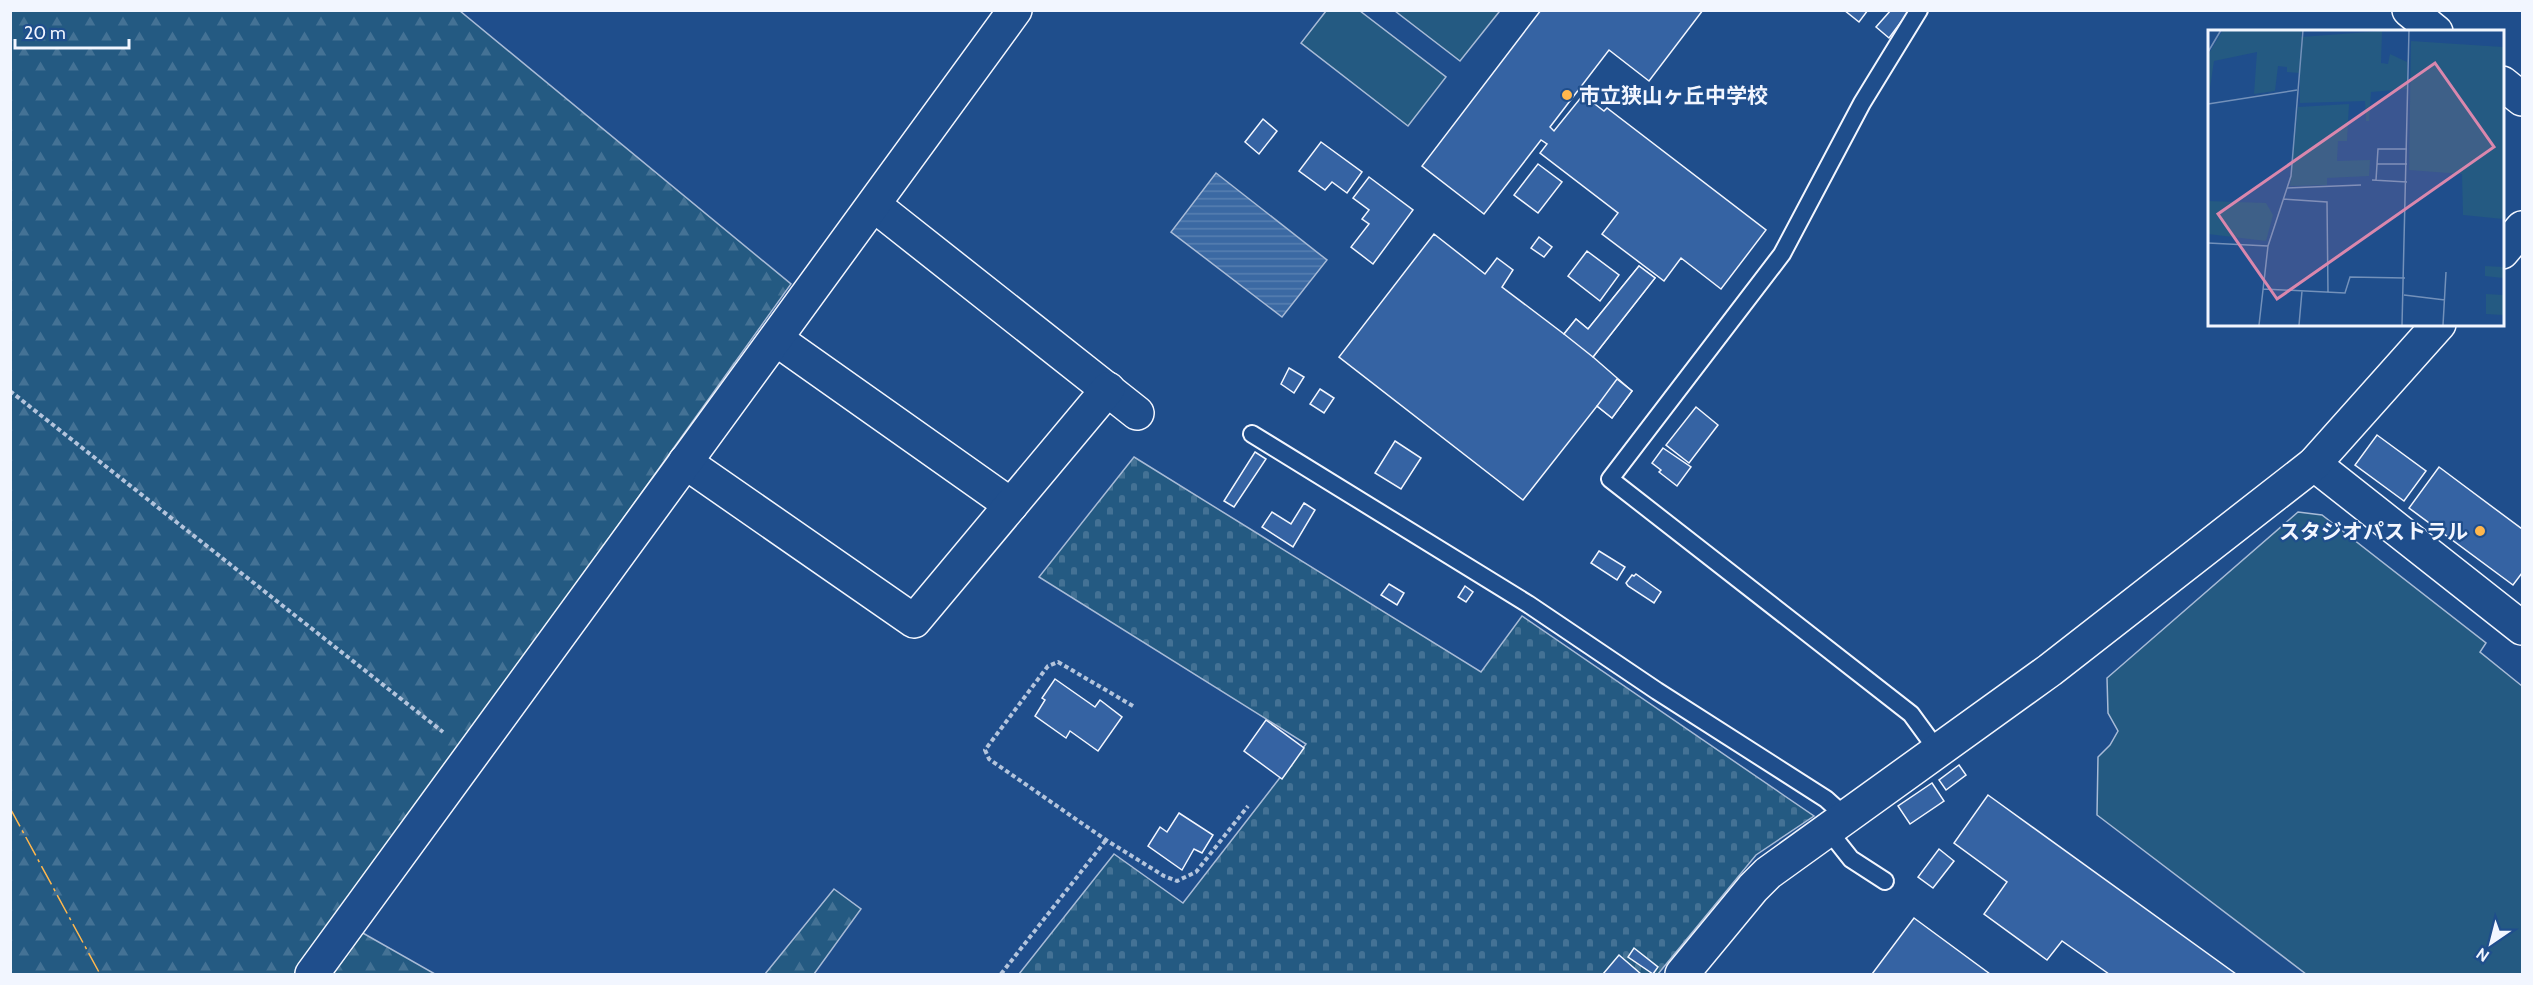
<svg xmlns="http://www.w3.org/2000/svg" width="2533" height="985" font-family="Cabin,'Noto Sans JP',sans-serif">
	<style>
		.forest { fill: url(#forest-firs); stroke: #a8bbd7; stroke-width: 1.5 }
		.cemetery { fill: url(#cemetery-stones); stroke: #a8bbd7; stroke-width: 1.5 }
		.garden { fill: #245a82; stroke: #a8bbd7; stroke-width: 1.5 }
		.water { fill: url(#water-rules); stroke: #a8bbd7; stroke-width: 1.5 }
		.building { fill: #3563a3; stroke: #f2f6ff; stroke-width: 1.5 }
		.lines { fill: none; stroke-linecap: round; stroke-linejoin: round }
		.lane-casing { stroke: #f2f6ff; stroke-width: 20 }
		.street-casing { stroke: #f2f6ff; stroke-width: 36 }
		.path { stroke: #b3c4dc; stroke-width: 4; stroke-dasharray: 4.5 3; stroke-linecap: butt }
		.lane { stroke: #1f4e8c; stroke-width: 16 }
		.street { stroke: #1f4e8c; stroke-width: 33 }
		.power { stroke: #ffb74d; stroke-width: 1.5; stroke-dasharray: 21 4.5 3 4.5; stroke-linecap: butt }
		.poi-dot { fill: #ffb74d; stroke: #1f4e8c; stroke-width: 2 }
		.labels { text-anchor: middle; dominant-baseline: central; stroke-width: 4.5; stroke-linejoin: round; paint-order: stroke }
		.poi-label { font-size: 21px; font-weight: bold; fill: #f2f6ff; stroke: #1f4e8c; text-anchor: start }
		.inset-road { fill: none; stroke: #7391ba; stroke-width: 1.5 }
		.view { fill: #da87ad; fill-opacity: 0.15; stroke: #da87ad; stroke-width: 3 }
		.inset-edge { fill: none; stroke: #f2f6ff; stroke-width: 3 }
	</style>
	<defs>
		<pattern id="forest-firs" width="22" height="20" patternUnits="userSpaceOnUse" patternTransform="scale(1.5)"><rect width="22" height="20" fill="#245a82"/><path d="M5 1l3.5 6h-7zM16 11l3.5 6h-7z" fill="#447295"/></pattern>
		<pattern id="cemetery-stones" width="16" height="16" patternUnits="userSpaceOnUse" patternTransform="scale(1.5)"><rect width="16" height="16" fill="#245a82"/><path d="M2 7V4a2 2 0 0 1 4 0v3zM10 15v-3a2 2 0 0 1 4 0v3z" fill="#447295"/></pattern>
		<pattern id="water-rules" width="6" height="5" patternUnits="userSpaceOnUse" patternTransform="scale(1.5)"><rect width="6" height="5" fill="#3b69a3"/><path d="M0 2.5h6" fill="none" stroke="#587fb1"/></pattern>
	</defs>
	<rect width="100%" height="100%" fill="#1f4e8c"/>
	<g class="forest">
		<path d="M10,11H460L791,284L297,974H11Z"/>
		<path d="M834,889L861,909L814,974H765Z"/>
		<path d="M361,932L435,974H330Z"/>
	</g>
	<path class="cemetery" d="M1134,457L1481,672L1522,616L1814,816L1756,855L1658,974H1019L1114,854L1183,903L1306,744L1039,577Z"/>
	<g class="garden">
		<path d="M1497,10L1499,12L1460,61L1395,11Z"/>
		<path d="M1326,11H1360L1446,77L1408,126L1301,43Z"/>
		<path d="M2298,512L2322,515L2486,643L2480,652L2522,686V974H2306L2097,815L2098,757L2110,745L2118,731L2108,713L2107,678Z"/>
	</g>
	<path class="water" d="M1216,173L1327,260L1282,317L1171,232Z"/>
	<g class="building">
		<path d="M1541,10H1703L1649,81L1609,50L1550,127L1554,131L1583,95L1604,111L1607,108L1766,230L1721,289L1681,258L1664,281L1602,234L1618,213L1540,153L1547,144L1541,140L1484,214L1422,166Z"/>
		<path d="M1844,10H1868L1859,22Z"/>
		<path d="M1891,10H1910L1889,38L1876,27Z"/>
		<path d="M1263,119L1277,131L1259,154L1245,142Z"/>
		<path d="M1321,142L1362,172L1347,193L1332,182L1325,190L1299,171Z"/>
		<path d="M1538,164L1562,182L1538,213L1514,195Z"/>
		<path d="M1369,177L1413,210L1373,264L1351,247L1369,224L1362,219L1369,210L1353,198Z"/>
		<path d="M1434,234L1485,274L1497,258L1513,270L1502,287L1564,334L1576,319L1588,329L1639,266L1655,278L1593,357L1632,391L1612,418L1597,406L1523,500L1339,357Z"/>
		<path d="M1539,237L1552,247L1544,257L1531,248Z"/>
		<path d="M1587,251L1619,275L1600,301L1568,276Z"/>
		<path d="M1639,266L1655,278L1593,357L1564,334L1576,319L1588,329Z"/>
		<path d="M1289,368L1304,377L1294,393L1281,384Z"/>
		<path d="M1617,379L1632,391L1612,418L1597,406Z"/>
		<path d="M1320,389L1334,398L1324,413L1310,404Z"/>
		<path d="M1696,407L1718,425L1689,463L1666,445Z"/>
		<path d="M2377,435L2426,471L2404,501L2355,465Z"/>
		<path d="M1395,441L1421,458L1401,489L1375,473Z"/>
		<path d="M1663,448L1691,467L1677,486L1659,472L1661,470L1652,463Z"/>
		<path d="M1255,452L1266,459L1234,507L1224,501Z"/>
		<path d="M2439,467L2522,529V573L2513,585L2409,508Z"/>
		<path d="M1304,503L1315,510L1293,547L1262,527L1272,512L1291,524Z"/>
		<path d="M1599,551L1625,567L1617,580L1591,563Z"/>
		<path d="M1636,574L1661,592L1654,603L1628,586L1626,583L1632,575L1634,576Z"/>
		<path d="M1389,584L1404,593L1397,605L1381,595Z"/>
		<path d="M1465,586L1473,592L1466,602L1458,597Z"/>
		<path d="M1055,679L1095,707L1100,700L1122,717L1098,751L1070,731L1066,738L1035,716L1045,700L1042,698Z"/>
		<path d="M1266,720L1304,748L1282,779L1244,751Z"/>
		<path d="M1959,765L1966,775L1946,790L1939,780Z"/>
		<path d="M1932,783L1944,801L1910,824L1898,806Z"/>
		<path d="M1988,795L2236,974H2109L2062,941L2047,960L1984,914L2007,882L1954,843Z"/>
		<path d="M1179,813L1213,835L1202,853L1194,849L1182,870L1148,846L1160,827L1167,832Z"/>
		<path d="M1939,849L1954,861L1933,888L1918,877Z"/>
		<path d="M1914,918L1990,974H1872Z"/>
		<path d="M1634,948L1658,967L1653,974L1628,957Z"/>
		<path d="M1619,955L1641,974H1603Z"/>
	</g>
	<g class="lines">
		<g class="lane-casing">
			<g id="lane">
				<path d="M1919,10L1862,103L1782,254L1610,479L1911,714L1938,751"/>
				<path d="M1252,434L1528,604L1657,691L1826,799L1846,817"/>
				<path d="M1828,830L1851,859L1885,881"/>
			</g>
		</g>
		<g class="street-casing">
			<g id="street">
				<path d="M2409,10L2436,32"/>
				<path d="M2502,83L2522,99"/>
				<path d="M874,205L1137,413"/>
				<path d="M2502,252L2522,228"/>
				<path d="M776,339L1011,505"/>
				<path d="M685,462L914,621L1108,389"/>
				<path d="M2314,464L2522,628"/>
				<path d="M312,974L1015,10"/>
				<path d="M1682,974L1753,888L1768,873L2050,670L2314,464L2439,324"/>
			</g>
		</g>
		<g class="path">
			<path d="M10,391L443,732"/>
			<path d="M1133,706L1058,662L1048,666L985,750L989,759L1106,840L1164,876L1177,881L1196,872L1248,806"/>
			<path d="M1001,974L1106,840"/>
		</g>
		<use href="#lane" class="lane"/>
		<use href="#street" class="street"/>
		<path class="power" d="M10,808L100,974"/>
	</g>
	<g class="poi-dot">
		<circle cx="1567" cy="95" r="6"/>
		<circle cx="2480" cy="531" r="6"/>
	</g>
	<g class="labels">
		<g class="poi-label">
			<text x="1579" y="95">市立狭山ヶ丘中学校</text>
			<text x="2468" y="531" text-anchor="end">スタジオパストラル</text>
		</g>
	</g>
	<g transform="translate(2208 30)">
		<rect width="296" height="296" fill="#1f4e8c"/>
		<path d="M15,0H94L93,7L174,1L173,33L180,34L182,24L199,32V59L163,62L161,91H158L157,71L92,73V43L79,42V37L70,36L67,61L46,64L49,22L6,31L0,71V25ZM203,11L295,17V189L255,185L254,144L201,140ZM277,236L295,237V248L277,246ZM295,257V285L278,284V264L295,265Z" fill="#245a82"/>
		<path d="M141,74L139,111H130L129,131L162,130L161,146L119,148V155L82,156L90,77Z" fill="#245a82"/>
		<path d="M0,171L58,173L65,185L58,211L0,204Z" fill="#245a82"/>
		<path class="inset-road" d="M0,22L13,0M0,74L89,60M169,134H199M164,150L199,152M168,150L170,119H199M79,158L153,155M75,169L119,172L120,262M0,213L60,216M55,259L137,263L142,247L197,248M196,265L237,270M51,295L60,216L83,146L95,0M91,295L94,261M194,295L201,0M235,295L238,242"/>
		<path class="view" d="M227,33L286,117L69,269L10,184Z"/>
		<rect width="296" height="296" class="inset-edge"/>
	</g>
	<rect width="2533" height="985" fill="none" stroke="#f2f6ff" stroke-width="24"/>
	<g transform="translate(2491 943) rotate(215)" stroke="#1f4e8c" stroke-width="4.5" paint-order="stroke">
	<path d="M0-4.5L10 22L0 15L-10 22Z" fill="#f2f6ff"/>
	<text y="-9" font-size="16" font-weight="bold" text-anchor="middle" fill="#f2f6ff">N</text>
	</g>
	<path d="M15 39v9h114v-9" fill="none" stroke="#f2f6ff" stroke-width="3"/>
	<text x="24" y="39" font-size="18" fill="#f2f6ff" stroke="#1f4e8c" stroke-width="4.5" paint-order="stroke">20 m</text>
</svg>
